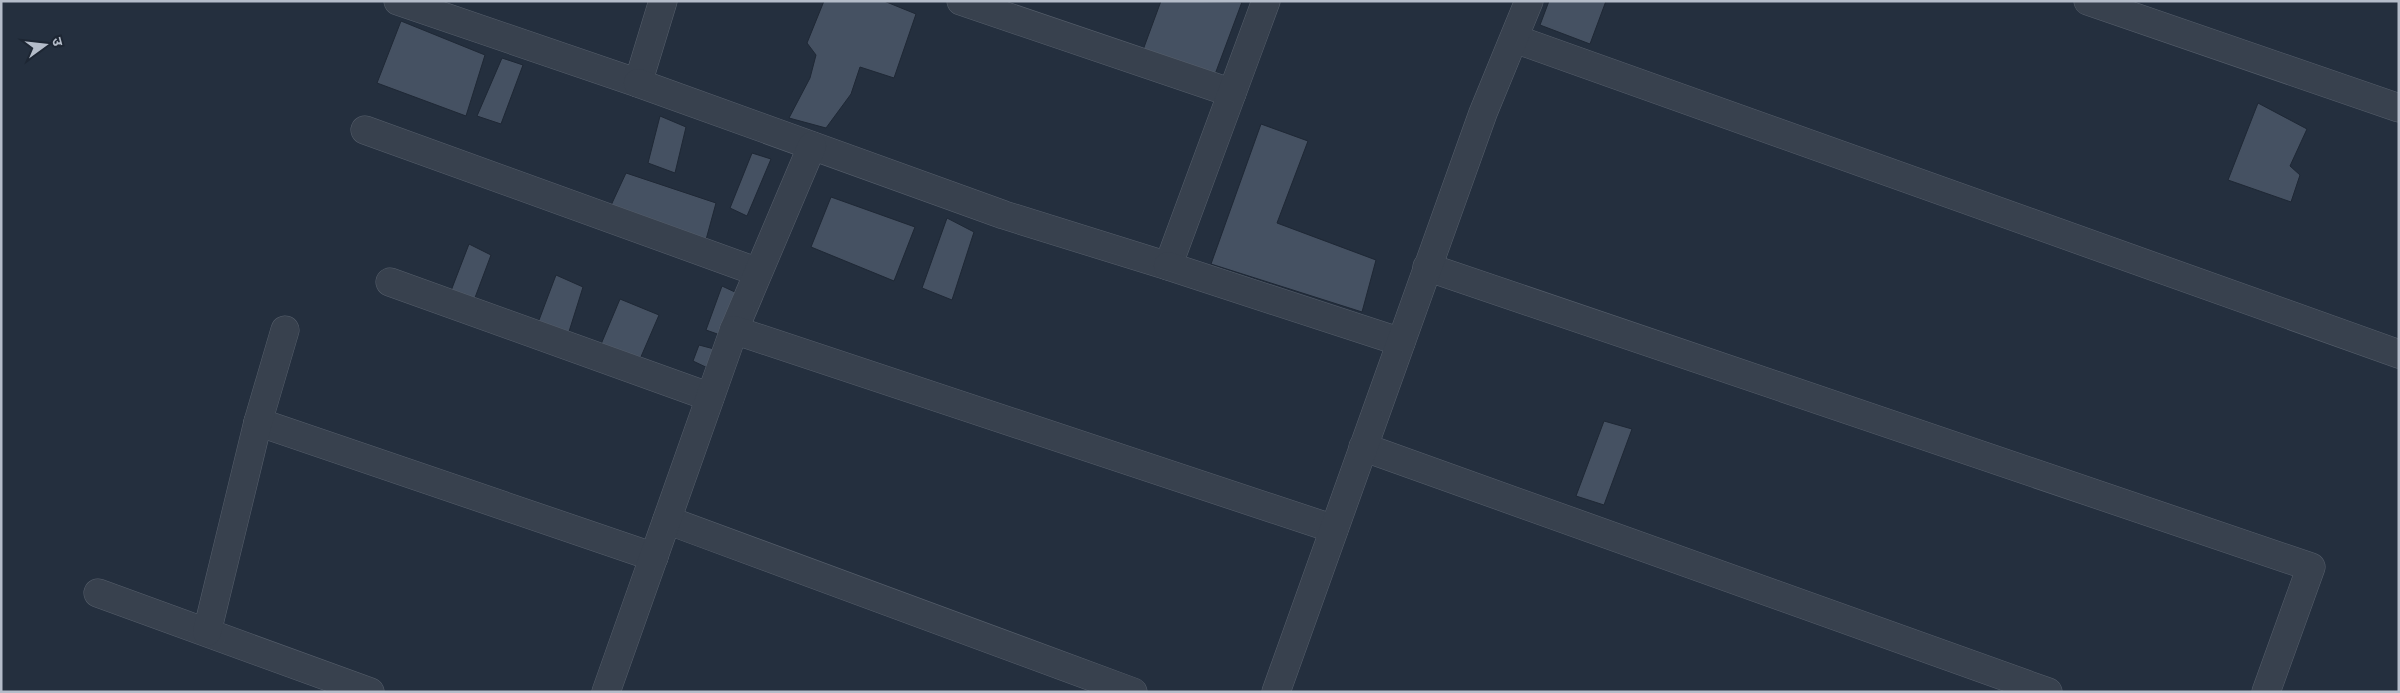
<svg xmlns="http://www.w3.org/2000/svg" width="2400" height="693" font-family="Montserrat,'Noto Sans Devanagari',sans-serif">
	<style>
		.building { fill: #455162; stroke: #1f2835 }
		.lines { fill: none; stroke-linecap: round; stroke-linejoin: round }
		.minor-casing { stroke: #565f6c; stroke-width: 29 }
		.minor { stroke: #38414e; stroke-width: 28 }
	</style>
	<rect width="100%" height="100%" fill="#242f3e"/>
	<g class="building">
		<path d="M824,1H884L916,14L894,78L860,67L851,94L826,128L789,118L810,78L816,55L807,43Z"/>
		<path d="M1161,1L1242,2L1214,77L1143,50Z"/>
		<path d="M1549,1H1606L1590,44L1540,25Z"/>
		<path d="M401,21L485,55L466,116L377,83Z"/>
		<path d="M502,58L523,65L501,124L477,116Z"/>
		<path d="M2258,103L2307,129L2290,166L2300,175L2291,202L2228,180Z"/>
		<path d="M660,116L686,127L675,173L648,163Z"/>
		<path d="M1261,124L1308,141L1277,223L1376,260L1362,312L1211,264Z"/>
		<path d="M752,153L771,159L747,216L730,208Z"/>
		<path d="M626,173L716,203L704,247L607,214Z"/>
		<path d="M831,197L915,227L894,281L811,247Z"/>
		<path d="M947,218L974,232L952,300L922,288Z"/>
		<path d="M469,244L491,255L473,303L449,296Z"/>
		<path d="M556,275L583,287L567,338L536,328Z"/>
		<path d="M722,286L737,293L723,336L706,330Z"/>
		<path d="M620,299L659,315L637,366L599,349Z"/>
		<path d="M699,345L718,350L712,370L693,361Z"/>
		<path d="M1604,421L1632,429L1604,505L1576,496Z"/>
	</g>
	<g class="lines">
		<g class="minor-casing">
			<g id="minor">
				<path d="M398,1L638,83L663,1"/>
				<path d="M961,1L1232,93"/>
				<path d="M2088,1L2399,108"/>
				<path d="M1515,39L2399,354"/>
				<path d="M638,83L1004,215L1168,266L1266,1"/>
				<path d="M365,130L758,272"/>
				<path d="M1168,266L1401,342"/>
				<path d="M1427,267L2311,567L2266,692"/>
				<path d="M390,282L710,397"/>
				<path d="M734,330L812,146"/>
				<path d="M258,422L654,557"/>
				<path d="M1363,447L2048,692"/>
				<path d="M667,520L1133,692"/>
				<path d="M98,593L370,692"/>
				<path d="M207,632L258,422L285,330"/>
				<path d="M606,692L734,330L1334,529"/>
				<path d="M1276,692L1483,113L1529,1"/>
			</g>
		</g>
		<use href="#minor" class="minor"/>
	</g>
	<rect width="2400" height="693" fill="none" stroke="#b4bcc9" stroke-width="5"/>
	<g transform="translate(45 45) rotate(75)" stroke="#1d2633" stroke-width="4" paint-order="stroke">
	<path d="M0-4L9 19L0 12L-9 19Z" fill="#b4bcc9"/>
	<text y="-8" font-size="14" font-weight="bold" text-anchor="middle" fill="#b4bcc9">उ</text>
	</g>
</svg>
